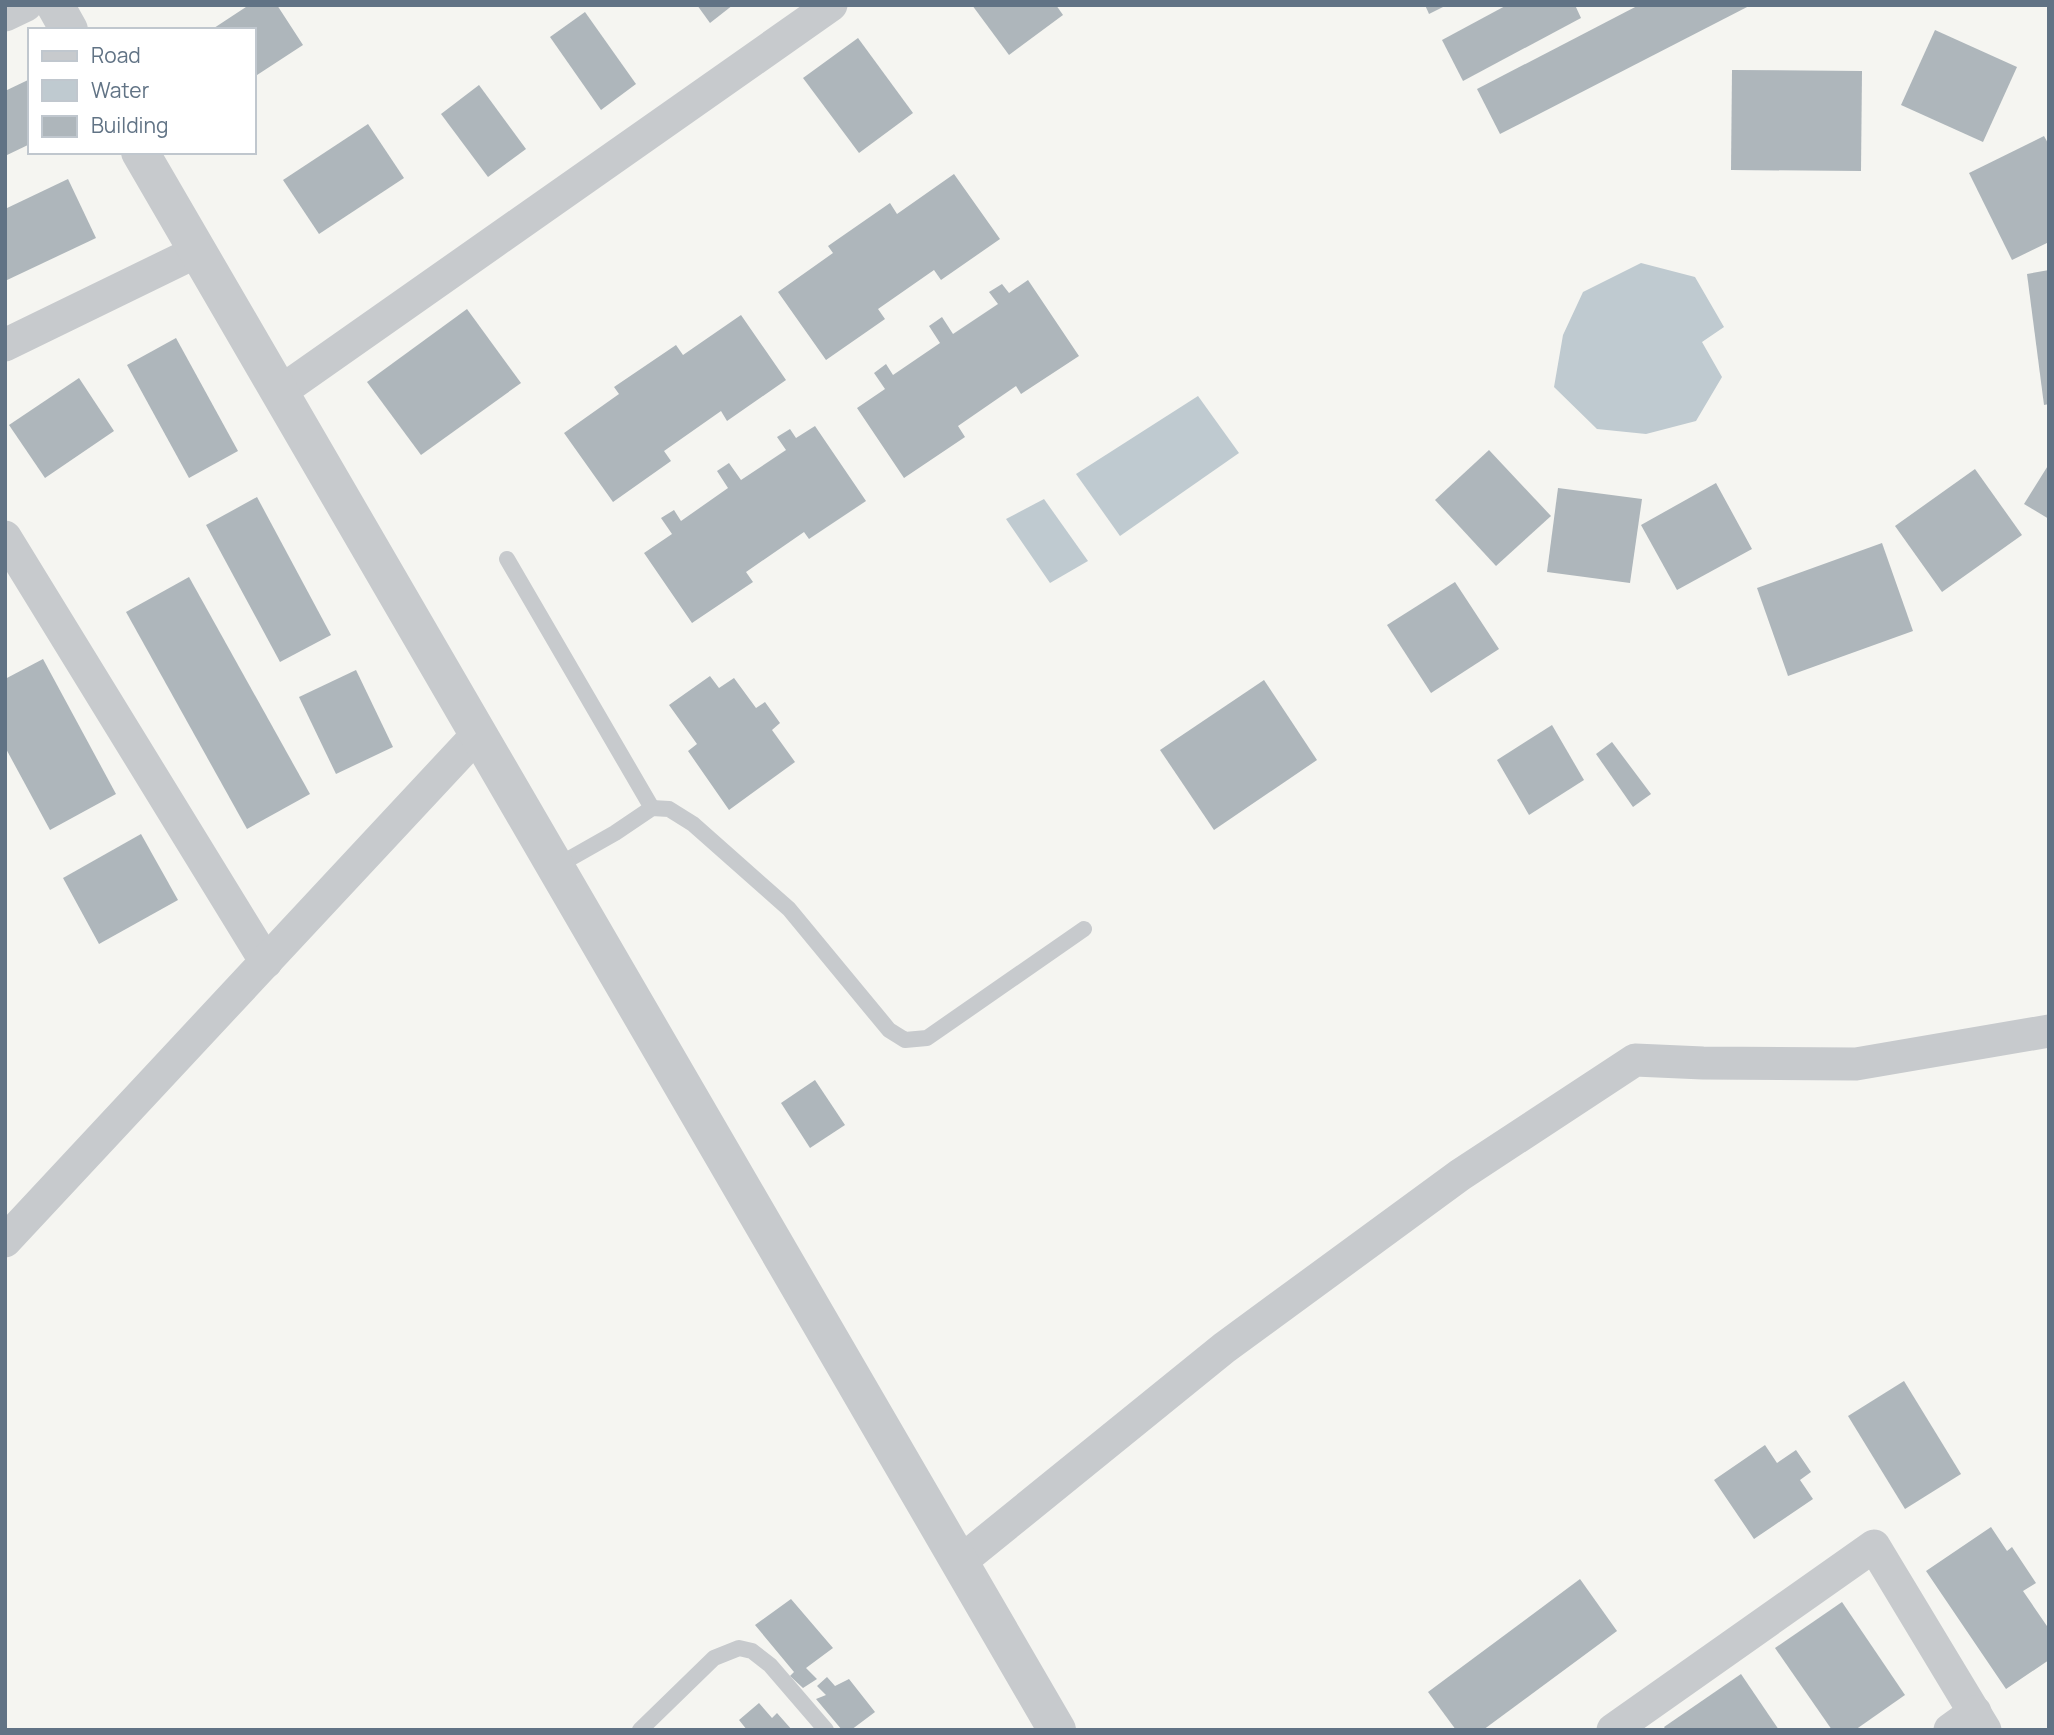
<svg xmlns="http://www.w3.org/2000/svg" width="2054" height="1735" font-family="Manrope,sans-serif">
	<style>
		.water { fill: #bfcad0 }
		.building { fill: #aeb6bb }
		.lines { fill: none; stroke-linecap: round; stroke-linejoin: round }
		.service { stroke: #c7cacd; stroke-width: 16 }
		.minor { stroke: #c7cacd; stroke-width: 33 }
		.tertiary { stroke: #c7cacd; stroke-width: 38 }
	</style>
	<rect width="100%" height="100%" fill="#f5f5f1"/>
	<g class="water">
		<path d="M1641,263L1695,277L1724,327L1702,342L1722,377L1696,421L1646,434L1597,429L1554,387L1563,335L1583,292Z"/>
		<path d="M1198,396L1239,453L1120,536L1076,474Z"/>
		<path d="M1044,499L1088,561L1050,583L1006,519Z"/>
	</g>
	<g class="building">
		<path d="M249,5H277L303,45L254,77V30H211Z"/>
		<path d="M697,5H733L710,23Z"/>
		<path d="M972,5H1056L1063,15L1009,55Z"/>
		<path d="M1425,5H1447L1429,14Z"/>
		<path d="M1507,5H1575L1581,18L1463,81L1442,40Z"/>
		<path d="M1639,5H1751L1500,134L1477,89Z"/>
		<path d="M585,12L636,84L601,110L550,37Z"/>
		<path d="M1935,30L2017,67L1983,142L1901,105Z"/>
		<path d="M858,38L913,113L859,153L803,78Z"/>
		<path d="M1732,70L1862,71L1861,171L1731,170Z"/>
		<path d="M28,80L30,84V144L5,156V91Z"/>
		<path d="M479,85L526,149L488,177L441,114Z"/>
		<path d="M368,124L404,178L319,234L283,180Z"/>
		<path d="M2044,136L2049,145V242L2012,260L1969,173Z"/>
		<path d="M954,174L1000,239L941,280L934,270L878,309L885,319L826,360L778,292L833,253L828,246L890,203L897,214Z"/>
		<path d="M68,179L96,238L5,281V209Z"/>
		<path d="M2049,270V404L2044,405L2027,274Z"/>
		<path d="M1028,280L1079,356L1021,394L1016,386L958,426L965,437L904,478L857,408L885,389L874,373L886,364L893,375L940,343L929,326L942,317L953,334L998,304L989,292L1002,284L1009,293Z"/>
		<path d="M467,309L521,383L421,455L367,382Z"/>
		<path d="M741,315L786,380L727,421L721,411L664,451L671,461L613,502L564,433L619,394L614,387L676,345L683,355Z"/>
		<path d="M176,338L238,451L189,478L127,365Z"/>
		<path d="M79,378L114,431L45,478L9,425Z"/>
		<path d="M815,426L866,501L809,539L804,532L746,572L753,582L692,623L644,553L672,534L661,518L674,510L681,521L728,488L717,471L729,463L741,480L786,450L777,437L790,429L796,438Z"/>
		<path d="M1489,450L1551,516L1496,566L1435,500Z"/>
		<path d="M2049,464V519L2024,504Z"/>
		<path d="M1975,469L2022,535L1942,592L1895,526Z"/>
		<path d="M1716,483L1752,549L1677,590L1641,525Z"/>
		<path d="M1558,488L1642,499L1630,583L1547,572Z"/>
		<path d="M257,497L331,635L280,662L206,525Z"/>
		<path d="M1882,543L1913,631L1788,676L1757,588Z"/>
		<path d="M189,577L310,794L247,829L126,612Z"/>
		<path d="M1455,582L1499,649L1431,693L1387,625Z"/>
		<path d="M43,659L116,794L50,830L5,747V679Z"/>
		<path d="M356,670L393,747L336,774L299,697Z"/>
		<path d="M710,676L719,688L734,678L756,708L765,702L780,723L772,730L795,762L729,810L688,751L697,744L669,705Z"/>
		<path d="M1264,680L1317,760L1214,830L1160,750Z"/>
		<path d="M1552,725L1584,780L1529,815L1497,760Z"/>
		<path d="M1612,742L1651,794L1633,807L1596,754Z"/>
		<path d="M141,834L178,900L99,944L63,878Z"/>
		<path d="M815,1080L845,1125L810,1148L781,1103Z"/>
		<path d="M1904,1381L1961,1474L1905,1509L1848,1416Z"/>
		<path d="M1765,1445L1777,1463L1796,1450L1811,1472L1800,1480L1813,1499L1754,1539L1714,1480Z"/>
		<path d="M1991,1527L2007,1551L2012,1547L2036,1583L2023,1591L2049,1629V1660L2006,1689L1926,1571Z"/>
		<path d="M1580,1579L1617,1631L1483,1730H1456L1428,1692Z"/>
		<path d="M791,1599L833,1648L806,1668L817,1679L803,1688L790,1676L794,1672L755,1625Z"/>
		<path d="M1842,1602L1905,1695L1855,1730H1832L1775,1648Z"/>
		<path d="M1741,1674L1779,1730H1666L1664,1727Z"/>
		<path d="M827,1677L835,1686L849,1679L875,1712L851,1730H842L816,1699L826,1695L817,1686Z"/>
		<path d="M759,1703L772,1718L777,1713L792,1730H747L739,1720Z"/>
	</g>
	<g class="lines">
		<g class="service">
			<path d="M507,559L652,808"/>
			<path d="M555,867L615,833L652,808L669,809L693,824L789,909L889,1030L905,1040L927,1038L1084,929"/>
			<path d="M640,1730L714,1658L739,1648L752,1651L770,1665L826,1730"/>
		</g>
		<g class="minor">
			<path d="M5,15L26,5"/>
			<path d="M5,345L198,251"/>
			<path d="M280,392L831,5"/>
			<path d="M5,537L266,962"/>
			<path d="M5,1241L478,734"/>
			<path d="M960,1562L1224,1348L1460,1175L1635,1060L1703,1063L1856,1064L2049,1031"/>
			<path d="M1613,1730L1874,1546L1985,1730"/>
			<path d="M1950,1730L1975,1712"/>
		</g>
		<g class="tertiary">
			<path d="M55,5L69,30"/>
			<path d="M140,152L1057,1730"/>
		</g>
	</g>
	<rect width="2054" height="1735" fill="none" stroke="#617385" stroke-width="14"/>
	<rect x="28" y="28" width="228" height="126" fill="#ffffff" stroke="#c0c7ce" stroke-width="2"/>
	<rect x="42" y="51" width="35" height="10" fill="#c7cacd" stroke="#c0c7ce" stroke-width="2"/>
	<text x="91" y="63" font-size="21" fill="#617385">Road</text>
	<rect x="42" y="80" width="35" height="21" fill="#bfcad0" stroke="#c0c7ce" stroke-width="2"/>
	<text x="91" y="98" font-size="21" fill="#617385">Water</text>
	<rect x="42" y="116" width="35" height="21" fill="#aeb6bb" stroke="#c0c7ce" stroke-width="2"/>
	<text x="91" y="133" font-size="21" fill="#617385">Building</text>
</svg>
